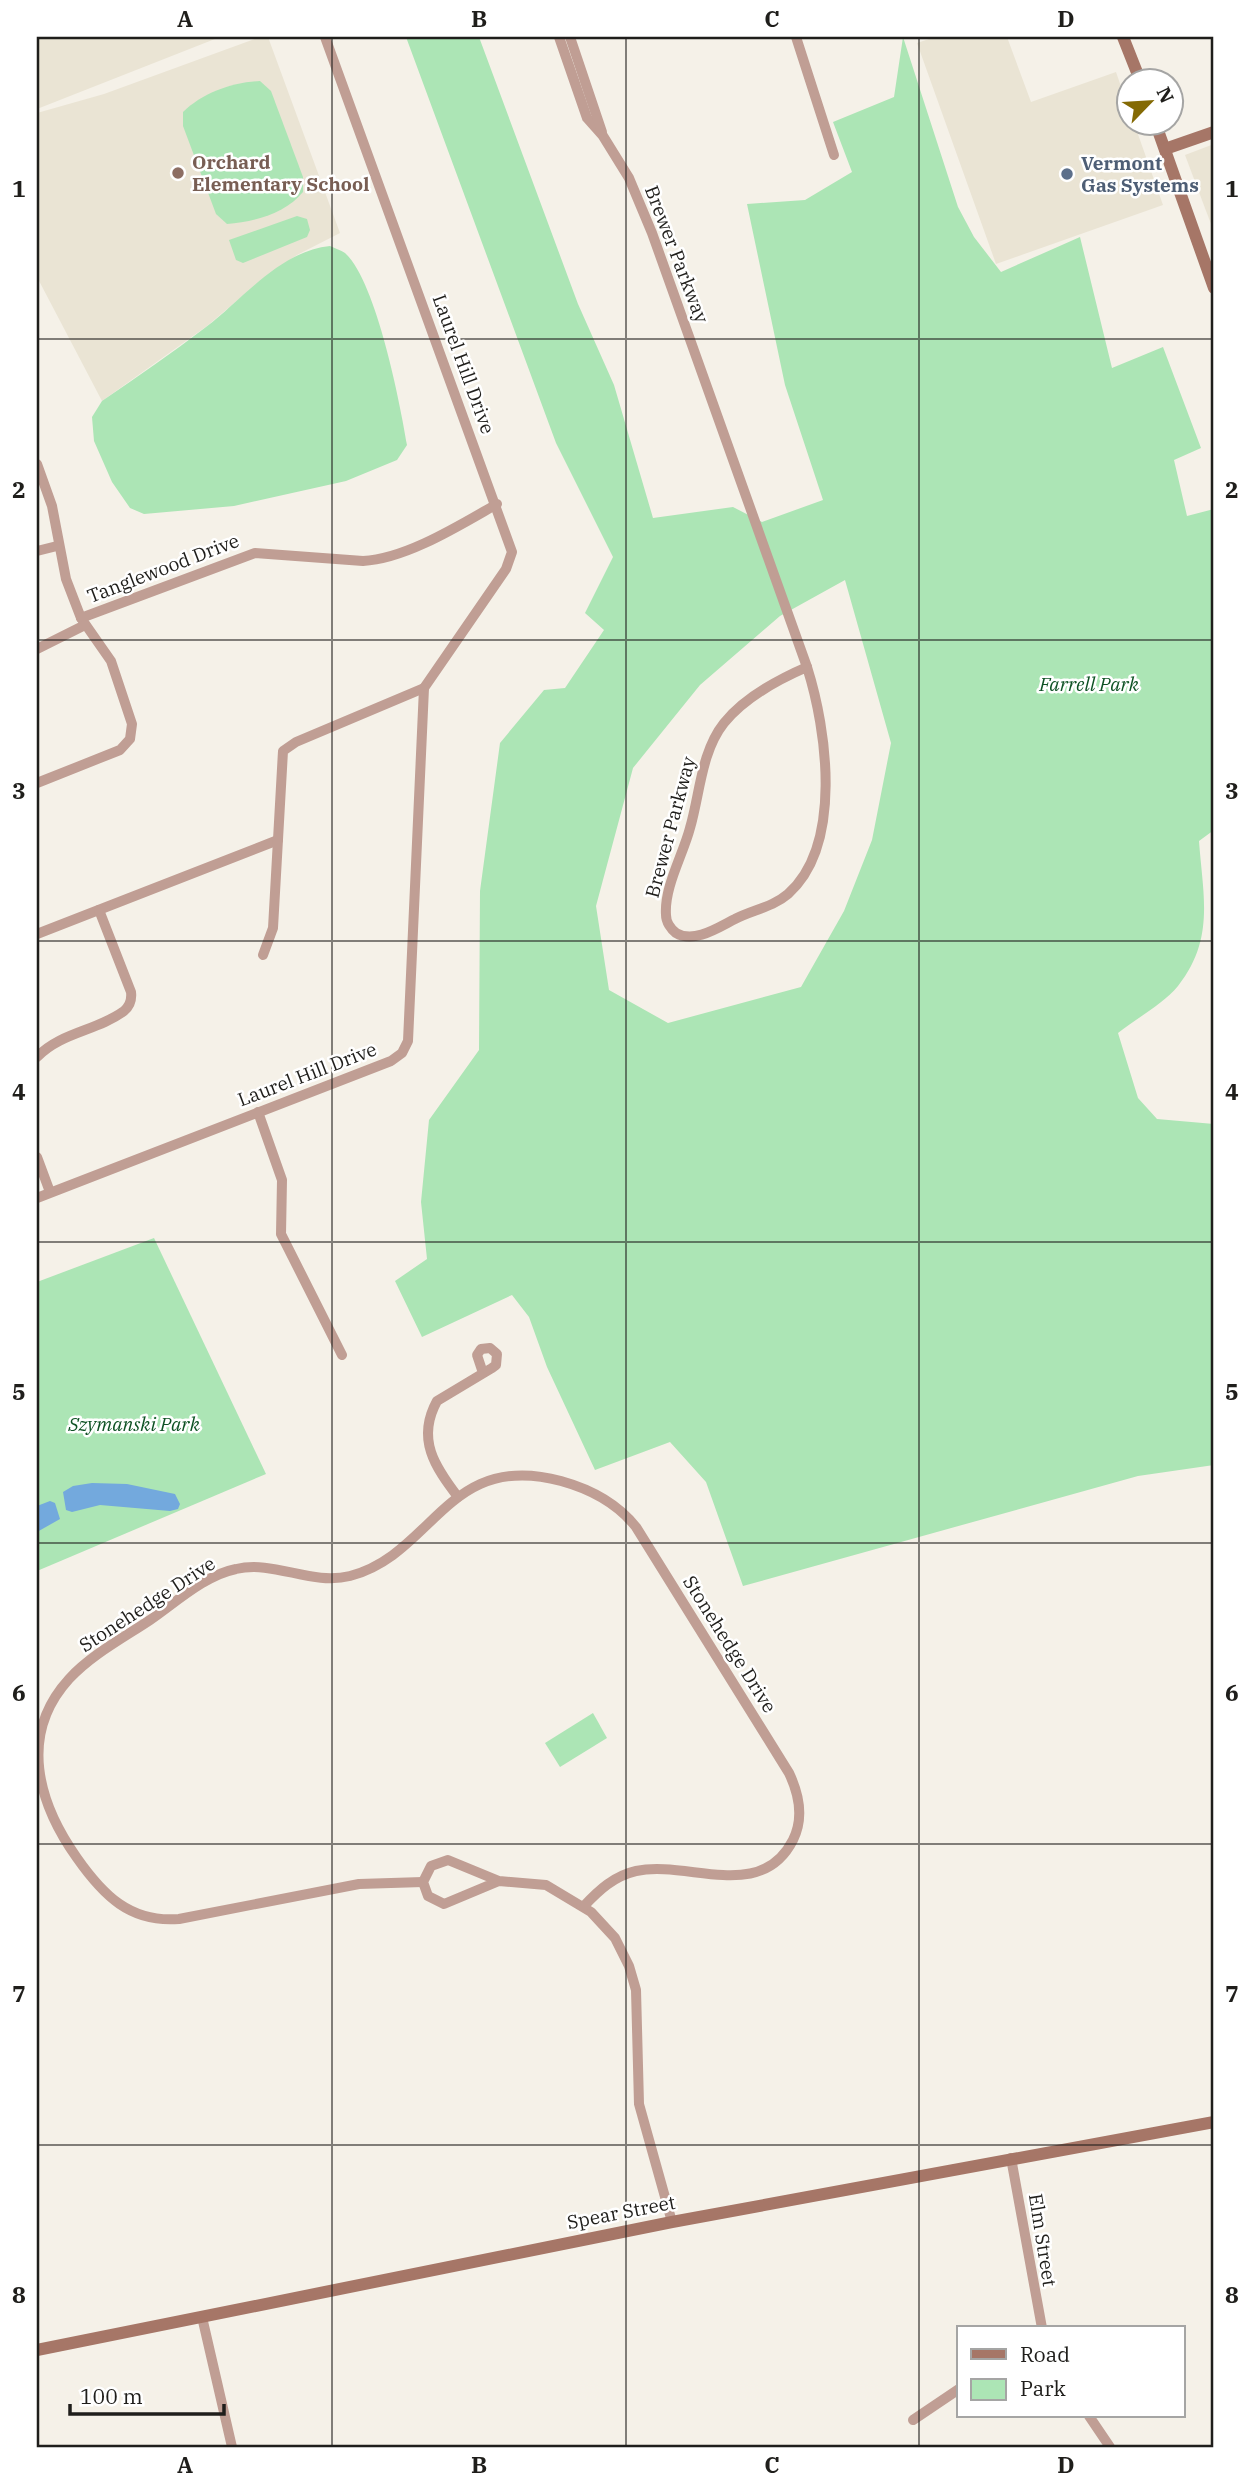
<svg xmlns="http://www.w3.org/2000/svg" width="1251" height="2484" font-family="'IBM Plex Serif',serif">
	<style>
		.built { fill: #eae4d4 }
		.green { fill: #ace5b5; fill-rule: evenodd }
		.water { fill: #73a9dd }
		.lines { fill: none; stroke-linecap: round; stroke-linejoin: round }
		.street { stroke: #c09e94; stroke-width: 10 }
		.secondary { stroke: #a67667; stroke-width: 12 }
		.grid { fill: none; stroke: #1f1e1b; stroke-width: 2; stroke-opacity: 0.55 }
		.education-dot { fill: #8d6e63; stroke: #fff; stroke-width: 2.5 }
		.service-dot { fill: #5c6f8a; stroke: #fff; stroke-width: 2.5 }
		.labels { text-anchor: middle; dominant-baseline: central; stroke-width: 5; stroke-linejoin: round; paint-order: stroke }
		.education-label { font-size: 19px; font-weight: bold; fill: #785e54; stroke: #fff; text-anchor: start }
		.service-label { font-size: 19px; font-weight: bold; fill: #4e5e75; stroke: #fff; text-anchor: start }
		.street-label { font-size: 19px; fill: #1f1e1b; stroke: #fff }
		.park-label { font-size: 19px; font-style: italic; fill: #0e5224; stroke: #fff }
		.neatline { fill: none; stroke: #1f1e1b; stroke-width: 2.5 }
		.grid-label { font-size: 23px; text-anchor: middle; font-weight: bold; fill: #1f1e1b }
	</style>
	<rect width="100%" height="100%" fill="#f5f1e8"/>
	<g class="built">
		<path d="M37,37H220L37,109Z"/>
		<path d="M260,37H268L340,233L297,255L266,276L207,326L102,401L37,277V113L104,94Z"/>
		<path d="M935,37H1007L1031,102L1116,72L1128,107V122L1134,123L1163,205L996,264L917,43Z"/>
		<path d="M1214,144V232L1185,155Z"/>
	</g>
	<g class="green">
		<path d="M406,37H479L578,304L614,385L653,518L733,507L762,522L823,500L785,385L747,204L805,200L852,172L833,122L894,97L903,37L958,207L974,237L1001,272L1080,237L1112,368L1163,347L1201,448L1174,460L1187,516L1214,509V830L1199,841C1203,896 1215,939 1178,986C1163,1004 1137,1018 1118,1033L1138,1098L1157,1119L1214,1124V1465L1138,1476L743,1586L706,1482L670,1442L595,1470L547,1367L529,1317L512,1295L422,1337L395,1281L427,1259L421,1202L429,1120L479,1050L480,891L500,743L544,690L565,688L604,630L585,613L613,557L556,443ZM845,580L891,743L872,840L844,911L801,987L668,1023L609,990L596,906L633,768L700,685L780,616Z"/>
		<path d="M260,81L271,91L303,177V192C286,213 255,222 227,224L216,214L183,126V112C202,93 233,82 260,81Z"/>
		<path d="M297,216L307,219L310,230L307,237L243,263L236,260L229,240Z"/>
		<path d="M330,246C334,248 341,250 345,253C376,281 400,402 407,445L397,460L346,481L234,506L144,514L130,508L112,482L94,441L92,417L102,401C137,377 172,353 206,327C244,298 280,251 330,246Z"/>
		<path d="M154,1238L266,1474L37,1571V1282Z"/>
		<path d="M593,1713L607,1738L560,1767L545,1743Z"/>
	</g>
	<g class="water">
		<path d="M92,1483L127,1484L175,1494L180,1504L178,1509L170,1511L100,1505L72,1512L66,1510L63,1492L73,1486Z"/>
		<path d="M50,1501L55,1503L60,1519L37,1532V1506Z"/>
	</g>
	<g class="lines">
		<g class="street">
			<path d="M559,37L587,118L603,136L629,178L652,233L807,667"/>
			<path d="M570,37L602,132"/>
			<path d="M796,37L834,155"/>
			<path d="M37,464L52,506L66,579L81,618L111,661L132,724L130,739L120,750L37,783"/>
			<path d="M37,551L57,546"/>
			<path d="M81,618L255,553L363,561C406,559 460,525 497,504"/>
			<path d="M37,649L85,625"/>
			<path d="M807,667C827,730 843,845 788,894C773,907 752,910 735,919C719,927 694,944 676,933C671,929 666,922 666,915C664,887 683,855 690,828C700,794 701,752 724,723C745,697 777,680 807,667Z"/>
			<path d="M37,934L278,840"/>
			<path d="M263,955L273,928L283,751L296,742L424,688"/>
			<path d="M37,1057C61,1032 97,1031 124,1011C130,1006 132,1000 131,992L99,910"/>
			<path d="M258,1112L282,1180L281,1234L342,1355"/>
			<path d="M37,1157L50,1192"/>
			<path d="M37,1198L391,1061L402,1053L408,1041L424,688L506,569L512,552L325,37"/>
			<path d="M458,1497C435,1467 416,1439 437,1401L492,1368L496,1365L497,1354L490,1348L481,1349L477,1355L483,1373"/>
			<path d="M499,1881L444,1904L428,1896L423,1882L431,1866L448,1860L499,1881L546,1885L591,1912L615,1938L629,1966L636,1990L639,2104L672,2222"/>
			<path d="M423,1882L359,1884L179,1919C130,1923 103,1895 77,1858C38,1803 18,1735 69,1679C91,1655 123,1638 150,1620C175,1603 205,1575 236,1569C275,1560 311,1586 350,1576C434,1554 447,1450 561,1481C590,1489 617,1503 636,1527L789,1773C799,1794 804,1818 793,1840C761,1903 689,1860 636,1871C614,1876 599,1890 584,1906"/>
			<path d="M1011,2158L1042,2328"/>
			<path d="M202,2317L232,2447"/>
			<path d="M1089,2416L1110,2447"/>
			<path d="M913,2420L959,2389"/>
		</g>
		<g class="secondary">
			<path d="M1123,37L1140,80"/>
			<path d="M1155,122L1214,288"/>
			<path d="M1165,149L1214,132"/>
			<path d="M37,2350L672,2222L1214,2122"/>
		</g>
	</g>
	<path class="grid" d="M332,37V2447M626,37V2447M919,37V2447M37,339H1214M37,640H1214M37,941H1214M37,1242H1214M37,1543H1214M37,1844H1214M37,2145H1214"/>
	<circle class="education-dot" cx="178" cy="173" r="7"/>
	<circle class="service-dot" cx="1067" cy="174" r="7"/>
	<g class="labels">
		<g class="education-label">
			<text x="192" y="162">Orchard<tspan x="192" dy="22">Elementary School</tspan></text>
		</g>
		<g class="service-label">
			<text x="1081" y="163">Vermont<tspan x="1081" dy="22">Gas Systems</tspan></text>
		</g>
		<g class="street-label">
			<text transform="translate(677 254) rotate(69)">Brewer Parkway</text>
			<text transform="translate(464 364) rotate(70)">Laurel Hill Drive</text>
			<text transform="translate(163 568) rotate(-21)">Tanglewood Drive</text>
			<text transform="translate(670 827) rotate(-75)">Brewer Parkway</text>
			<text transform="translate(307 1074) rotate(-21)">Laurel Hill Drive</text>
			<text transform="translate(147 1604) rotate(-33)">Stonehedge Drive</text>
			<text transform="translate(730 1644) rotate(58)">Stonehedge Drive</text>
			<text transform="translate(621 2212) rotate(-11)">Spear Street</text>
			<text transform="translate(1043 2240) rotate(81)">Elm Street</text>
		</g>
		<g class="park-label">
			<text x="1089" y="684">Farrell Park</text>
			<text x="134" y="1424">Szymanski Park</text>
		</g>
	</g>
	<rect width="1251" height="2484" fill="none" stroke="#ffffff" stroke-width="77"/>
	<rect x="957" y="2326" width="228" height="91" fill="#ffffff" stroke="#a5a5a4" stroke-width="2"/>
	<rect x="971" y="2349" width="35" height="10" fill="#a67667" stroke="#a5a5a4" stroke-width="2"/>
	<text x="1020" y="2362" font-size="21" fill="#1f1e1b">Road</text>
	<rect x="971" y="2379" width="35" height="21" fill="#ace5b5" stroke="#a5a5a4" stroke-width="2"/>
	<text x="1020" y="2396" font-size="21" fill="#1f1e1b">Park</text>
	<g transform="translate(1150 102) rotate(65)"><circle r="33" fill="#ffffff" stroke="#a5a5a4" stroke-width="2"/>
	<path d="M0-5L12 26L0 18L-12 26Z" fill="#846a04"/>
	<text y="-10" font-size="19" font-weight="bold" text-anchor="middle" fill="#1f1e1b">N</text>
	</g>
	<path d="M70 2404v10h154v-10" fill="none" stroke="#1f1e1b" stroke-width="3.5"/>
	<text x="80" y="2404" font-size="21" fill="#1f1e1b" stroke="#ffffff" stroke-width="5" paint-order="stroke">100 m</text>
	<rect x="38" y="38" width="1174" height="2408" class="neatline"/>
	<g class="grid-label">
		<text x="185" y="27">A</text>
		<text x="479" y="27">B</text>
		<text x="772" y="27">C</text>
		<text x="1066" y="27">D</text>
		<text x="19" y="197">1</text>
		<text x="1232" y="197">1</text>
		<text x="19" y="498">2</text>
		<text x="1232" y="498">2</text>
		<text x="19" y="799">3</text>
		<text x="1232" y="799">3</text>
		<text x="19" y="1100">4</text>
		<text x="1232" y="1100">4</text>
		<text x="19" y="1400">5</text>
		<text x="1232" y="1400">5</text>
		<text x="19" y="1701">6</text>
		<text x="1232" y="1701">6</text>
		<text x="19" y="2002">7</text>
		<text x="1232" y="2002">7</text>
		<text x="19" y="2303">8</text>
		<text x="1232" y="2303">8</text>
		<text x="185" y="2473">A</text>
		<text x="479" y="2473">B</text>
		<text x="772" y="2473">C</text>
		<text x="1066" y="2473">D</text>
	</g>
</svg>
